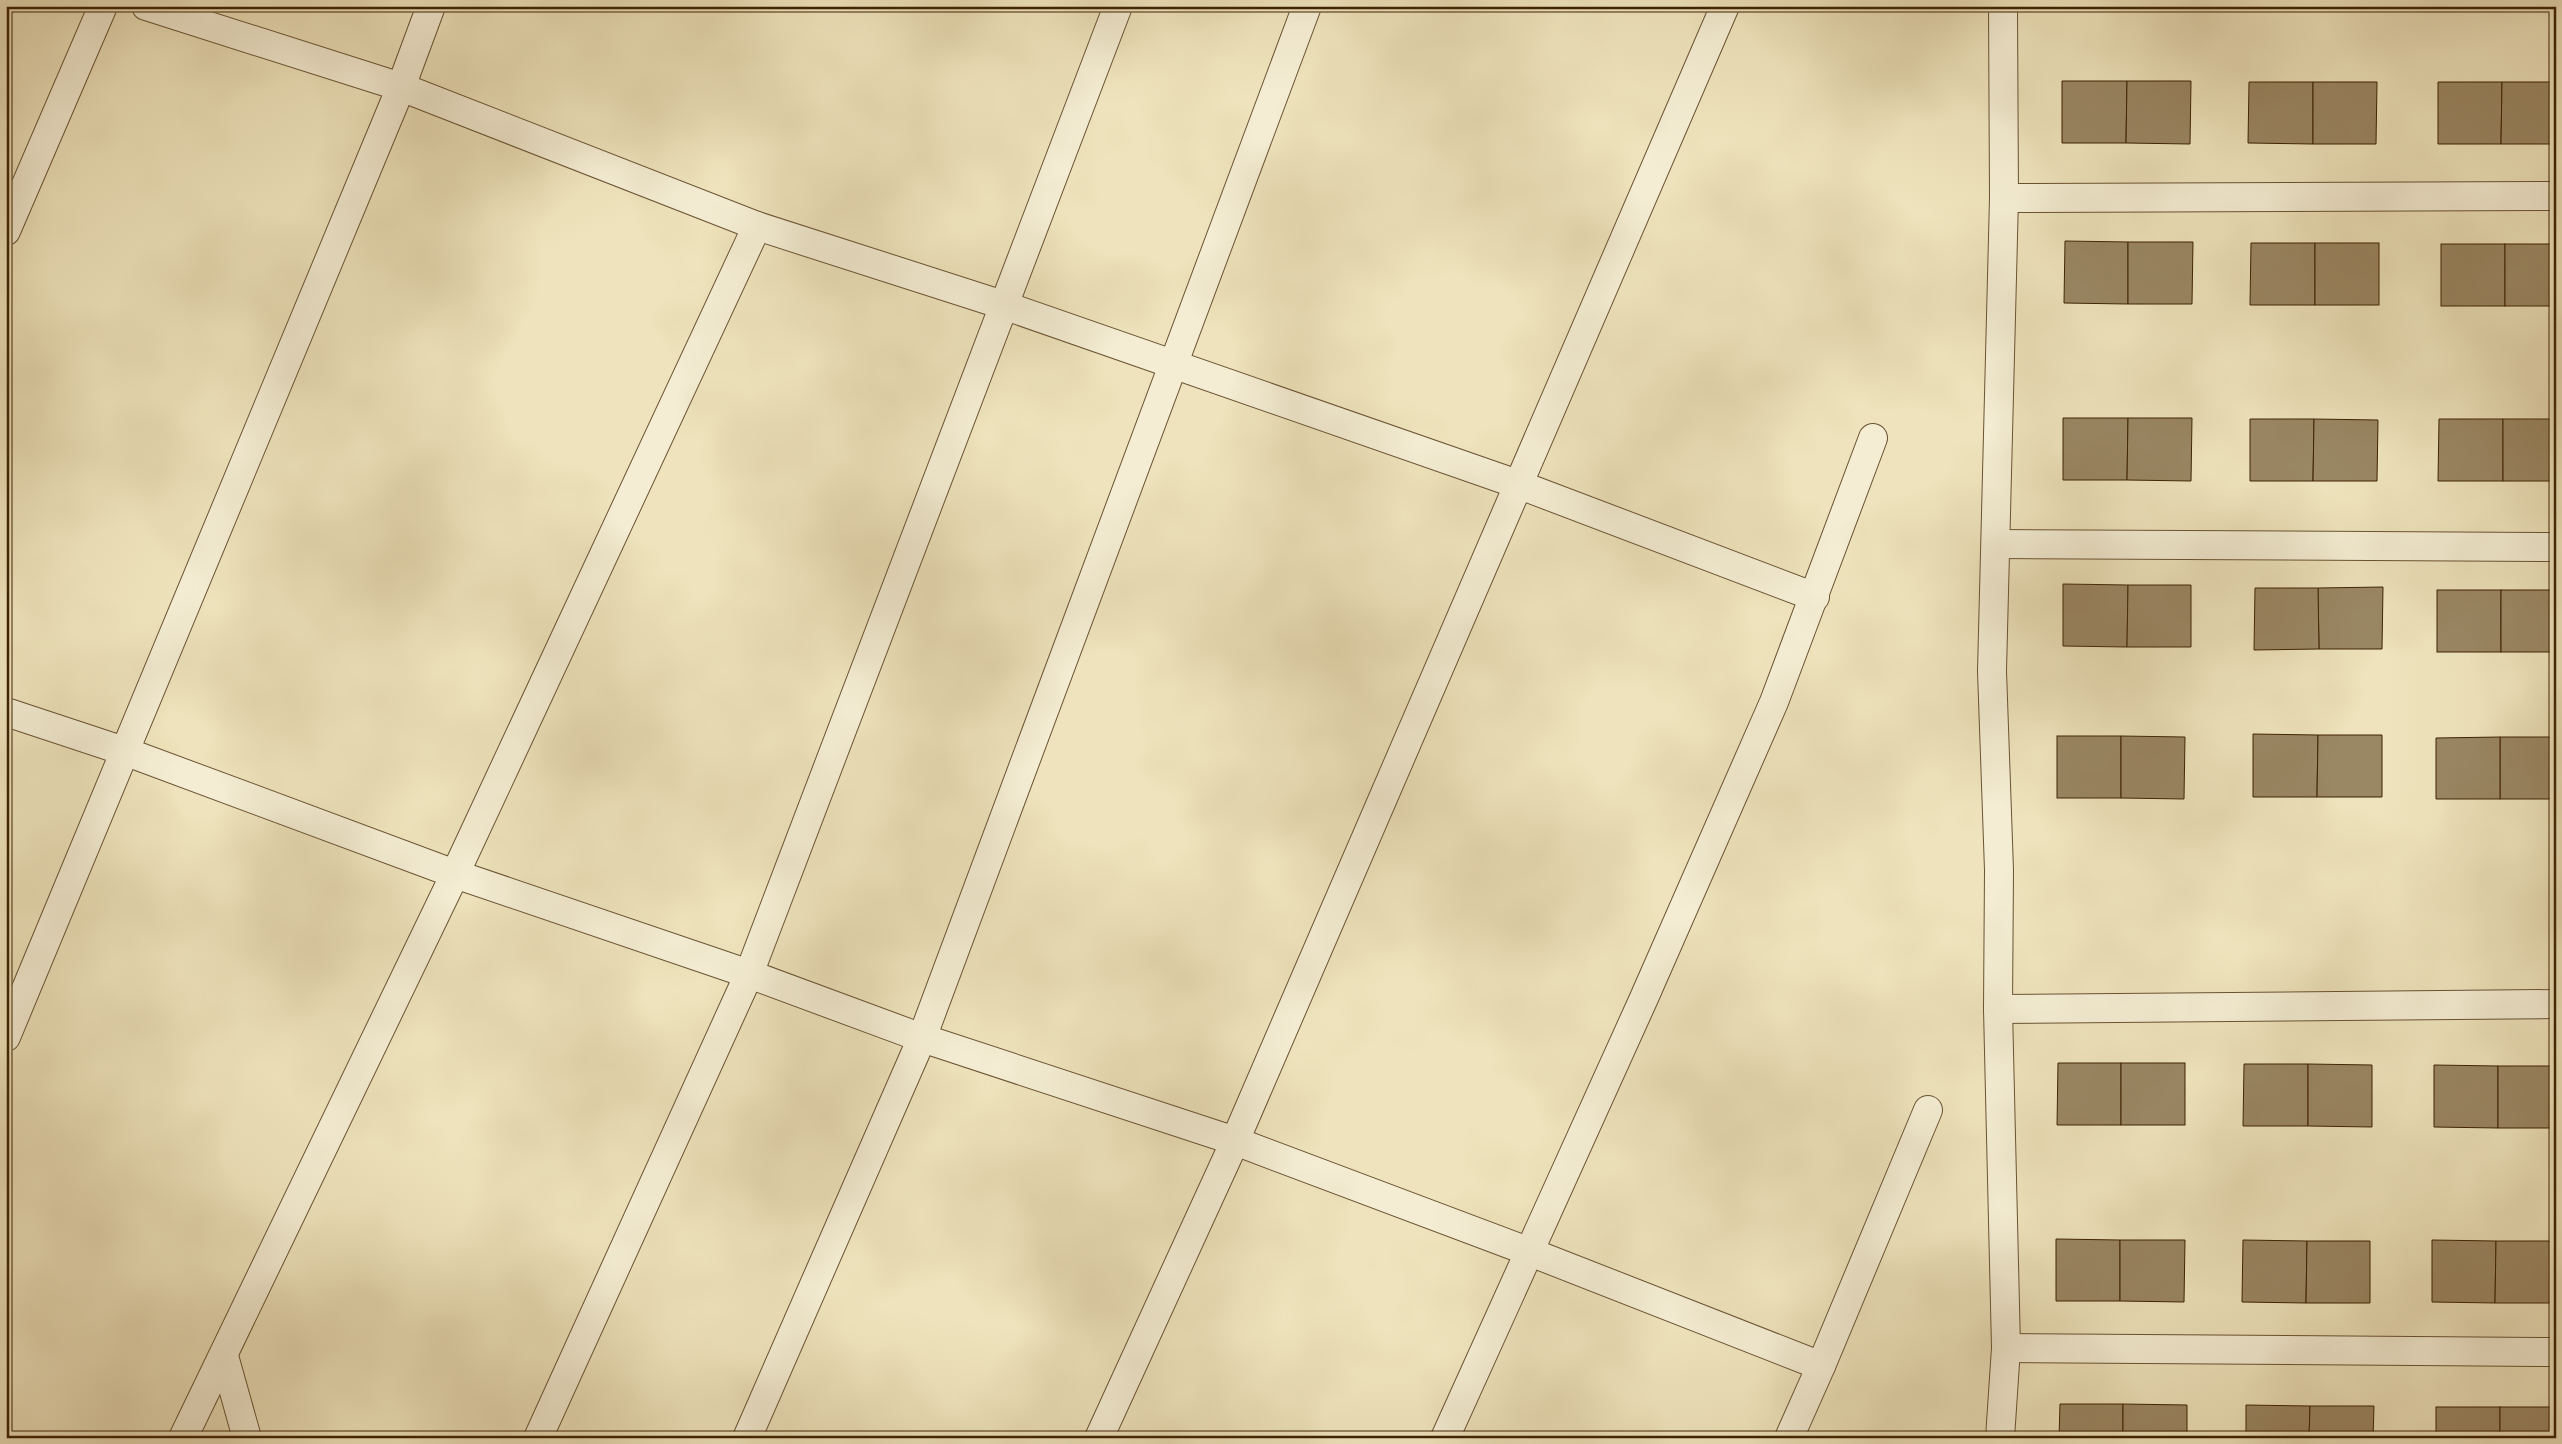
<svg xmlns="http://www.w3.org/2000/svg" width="2562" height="1444" font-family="'IM FELL Great Primer',serif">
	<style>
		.building { fill: #9a8764; stroke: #3e2305 }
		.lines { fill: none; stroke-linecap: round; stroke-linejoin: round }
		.minor-casing { stroke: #6a5333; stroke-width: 30 }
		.minor { stroke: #f4edd3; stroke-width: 28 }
	</style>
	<rect width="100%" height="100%" fill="#eee3bc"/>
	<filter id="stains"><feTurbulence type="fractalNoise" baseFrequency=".004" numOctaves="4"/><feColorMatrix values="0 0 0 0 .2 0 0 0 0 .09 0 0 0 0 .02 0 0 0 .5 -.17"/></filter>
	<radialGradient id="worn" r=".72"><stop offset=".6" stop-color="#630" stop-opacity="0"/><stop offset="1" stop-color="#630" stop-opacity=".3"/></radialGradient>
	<g class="building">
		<path d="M2062,81H2127L2126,143H2062Z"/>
		<path d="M2127,81H2191L2190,144L2126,143Z"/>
		<path d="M2249,82H2313V144L2248,143Z"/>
		<path d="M2313,82H2377L2376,144H2313Z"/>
		<path d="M2438,82H2502L2501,144H2438Z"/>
		<path d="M2502,82H2556V144H2501Z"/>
		<path d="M2065,241L2128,242V304L2064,303Z"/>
		<path d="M2128,242H2193L2192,304H2128Z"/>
		<path d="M2251,243H2315V305H2250Z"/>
		<rect x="2315" y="243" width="64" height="62"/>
		<rect x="2441" y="244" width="64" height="62"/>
		<rect x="2505" y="244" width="51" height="62"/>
		<path d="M2063,418H2128L2127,480H2063Z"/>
		<path d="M2128,418H2192L2191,481L2127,480Z"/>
		<path d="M2250,419H2314L2313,481H2250Z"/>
		<path d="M2314,419L2378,420L2377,481H2313Z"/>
		<path d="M2439,419H2503V481H2438Z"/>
		<rect x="2503" y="419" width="53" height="62"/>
		<path d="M2063,584L2128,585L2127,647L2063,646Z"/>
		<path d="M2128,585H2191V647H2127Z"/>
		<path d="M2383,587L2382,649H2319L2318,588Z"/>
		<path d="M2255,588H2318L2319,649L2254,650Z"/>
		<rect x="2437" y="590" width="64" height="62"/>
		<rect x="2501" y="590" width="55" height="62"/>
		<path d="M2253,734L2318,735L2317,797H2253Z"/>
		<path d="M2318,735H2382V797H2317Z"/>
		<rect x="2057" y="736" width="64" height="62"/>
		<path d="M2121,736L2185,737L2184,799L2121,798Z"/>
		<rect x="2500" y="737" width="56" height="62"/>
		<path d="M2500,737V799H2436V738Z"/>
		<path d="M2058,1063H2121V1125H2057Z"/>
		<rect x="2121" y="1063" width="64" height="62"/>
		<path d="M2244,1064H2308V1126H2243Z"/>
		<path d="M2308,1064L2372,1065V1127L2308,1126Z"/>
		<path d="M2434,1065L2498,1066V1128L2434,1127Z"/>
		<rect x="2498" y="1066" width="58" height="62"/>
		<path d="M2056,1239L2120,1240V1301H2056Z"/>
		<path d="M2120,1240H2185L2184,1302L2120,1301Z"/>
		<path d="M2243,1240L2307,1241L2306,1303L2242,1302Z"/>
		<path d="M2432,1240L2496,1241L2495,1303L2432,1302Z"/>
		<path d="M2307,1241H2370V1303H2306Z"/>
		<path d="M2496,1241H2556V1303H2495Z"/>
		<path d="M2060,1404H2123V1438H2059Z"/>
		<path d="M2123,1404L2187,1405V1438H2123Z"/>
		<path d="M2246,1405L2310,1406L2309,1438H2246Z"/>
		<path d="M2310,1406H2374L2373,1438H2309Z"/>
		<rect x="2436" y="1407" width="64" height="31"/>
		<rect x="2500" y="1407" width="56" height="31"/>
	</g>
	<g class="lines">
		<g class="minor-casing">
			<g id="minor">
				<path d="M146,6L401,87L757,226L1003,305L1520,485L1815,597"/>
				<path d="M2004,198L2556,196"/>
				<path d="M6,231L103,6"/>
				<path d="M1997,544L2556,547"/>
				<path d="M6,712L124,751L455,874L749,974L922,1038L1235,1141L1530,1252L1821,1366"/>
				<path d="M1998,1009L2556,1004"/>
				<path d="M6,1037L401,87L431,6"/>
				<path d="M2006,1348L2556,1352"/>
				<path d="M224,1356L247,1438"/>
				<path d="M183,1438L455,874L757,226"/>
				<path d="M538,1438L749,974L1118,6"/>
				<path d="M747,1438L922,1038L1307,6"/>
				<path d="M1099,1438L1235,1141L1725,6"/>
				<path d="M1445,1438L1644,998L1774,702L1873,438"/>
				<path d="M1789,1438L1821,1366L1928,1110"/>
				<path d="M2000,1438L2006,1348L1998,1009L1999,870L1992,671L2004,198L2003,6"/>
			</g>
		</g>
		<use href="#minor" class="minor"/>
	</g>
	<rect width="2562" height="1444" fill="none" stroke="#eee3bc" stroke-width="25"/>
	<rect x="8" y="8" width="2547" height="1429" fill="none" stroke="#3e2305" stroke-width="2.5"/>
	<rect x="12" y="12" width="2537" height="1419" fill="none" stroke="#3e2305"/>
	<rect width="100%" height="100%" filter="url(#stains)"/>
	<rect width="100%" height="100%" fill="url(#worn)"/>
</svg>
